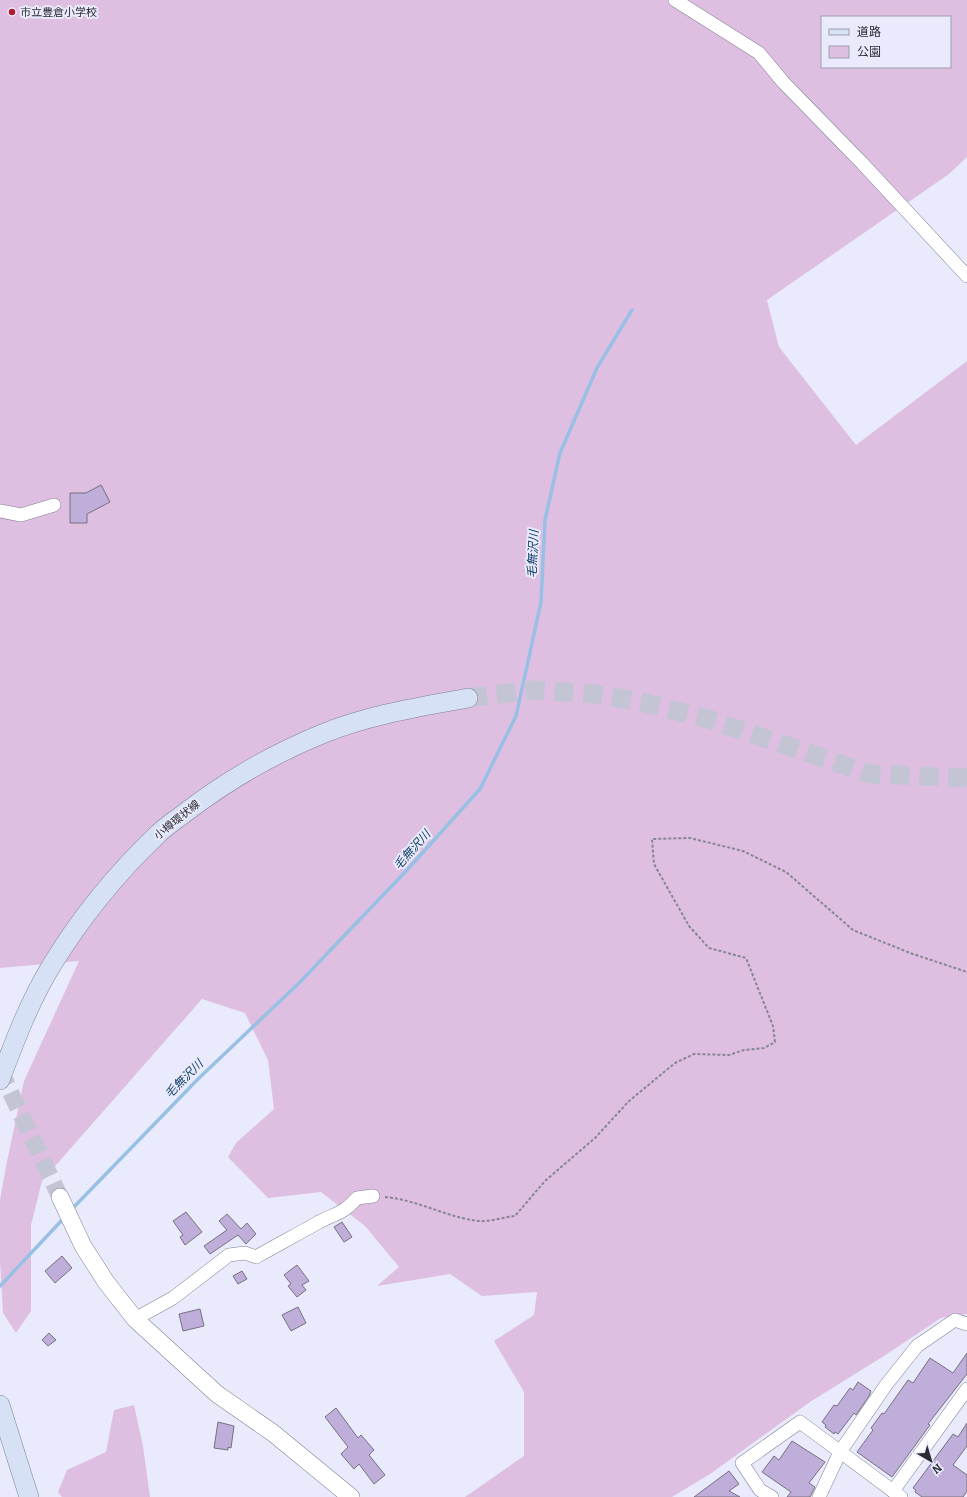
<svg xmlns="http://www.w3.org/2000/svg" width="967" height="1497" font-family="Bitter,'Noto Sans JP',serif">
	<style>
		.green { fill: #debfe1; fill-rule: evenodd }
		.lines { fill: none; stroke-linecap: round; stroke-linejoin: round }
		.stream { stroke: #98c0e4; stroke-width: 3.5 }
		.building { fill: #bfadda; stroke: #777180 }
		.tertiary-tunnel { stroke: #c3c4d4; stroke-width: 17; stroke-dasharray: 17 8; stroke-linecap: butt }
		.secondary-tunnel { stroke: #c3c4d4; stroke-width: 19; stroke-dasharray: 19 10; stroke-linecap: butt }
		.minor-casing { stroke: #818192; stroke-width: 14 }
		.tertiary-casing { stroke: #818192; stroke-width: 18 }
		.secondary-casing { stroke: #818192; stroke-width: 20 }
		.path { stroke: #858692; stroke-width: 2; stroke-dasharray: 3 2; stroke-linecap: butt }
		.minor { stroke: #fff; stroke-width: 13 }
		.tertiary { stroke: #fff; stroke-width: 17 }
		.secondary { stroke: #d7e1f5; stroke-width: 19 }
		.poi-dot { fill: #af1b2f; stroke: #e9eafc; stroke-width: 1.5 }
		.labels { text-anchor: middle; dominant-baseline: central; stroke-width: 4; stroke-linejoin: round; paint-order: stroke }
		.poi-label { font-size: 11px; fill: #2b2b32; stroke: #e9eafc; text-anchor: start }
		.street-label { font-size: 11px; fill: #2b2b32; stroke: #e9eafc }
		.water-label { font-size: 12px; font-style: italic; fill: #0d3c5f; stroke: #e9eafc }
	</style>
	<rect width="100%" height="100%" fill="#e9eafc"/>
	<g class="green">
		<path d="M0,0H967V157L949,174L767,300L779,347L856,445L967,361V1314L941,1318L887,1354L810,1402L710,1474L672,1497H465L524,1456V1392L494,1341L534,1315L537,1292L482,1296L450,1274L377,1286L399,1267L365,1226L321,1192L268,1198L228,1157L236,1143L274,1109L268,1060L245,1013L202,999L42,1181L31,1225V1311L16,1333L3,1313L0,1261V1200L6,1166L24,1081L79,961L0,968ZM822,17H950V67H822Z"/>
		<path d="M134,1405L143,1446L150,1497H62L58,1492L67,1470L106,1452L114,1410Z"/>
	</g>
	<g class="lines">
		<g class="stream">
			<path d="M71,1210L198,1079L298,984L408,869L480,789L516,716L541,602L545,520L560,453L597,368L632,310"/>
			<path d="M0,1286L64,1218"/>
		</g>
	</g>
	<g class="building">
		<path d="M101,485L110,502L87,514V523H70V493H86Z"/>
		<path d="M186,1212L202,1232L185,1245L180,1237L183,1235L173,1221Z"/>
		<path d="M227,1214L241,1229L247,1223L256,1234L246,1244L238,1235L210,1254L204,1246L227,1230L219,1221Z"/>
		<path d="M342,1222L352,1237L344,1242L334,1227Z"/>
		<path d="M62,1256L72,1268L55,1283L45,1271Z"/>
		<path d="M297,1265L309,1281L302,1285L306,1290L297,1297L288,1286L291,1284L284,1275Z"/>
		<path d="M242,1271L247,1279L238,1284L233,1276Z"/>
		<path d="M298,1307L306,1323L291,1331L282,1315Z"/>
		<path d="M200,1309L204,1326L183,1331L179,1314Z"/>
		<path d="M49,1333L56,1340L48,1346L42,1340Z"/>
		<path d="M967,1353V1374L928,1424L930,1425L892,1477L857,1452L873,1430L871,1428L882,1413L884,1414L908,1380L913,1383L930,1358L953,1373Z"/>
		<path d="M858,1382L871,1391L869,1396L856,1415L854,1413L838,1434L835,1432L834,1434L825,1427L826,1425L822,1422L834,1405L837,1406L850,1388L853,1390Z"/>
		<path d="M336,1408L358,1438L361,1435L374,1450L369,1455L385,1475L374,1484L359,1464L354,1469L341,1454L348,1447L325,1417Z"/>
		<path d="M218,1422L234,1426L231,1448L228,1447V1450L214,1448Z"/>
		<path d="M967,1423V1446L953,1465L967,1475V1491L963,1497H922L915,1492L916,1490L913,1488L953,1434L958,1437Z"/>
		<path d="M792,1441L825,1462L809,1483L815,1487L810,1497H787L791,1492L762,1472L774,1456L779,1460Z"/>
		<path d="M729,1471L739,1484L729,1491L740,1497H694Z"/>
	</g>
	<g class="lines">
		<path class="tertiary-tunnel" d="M0,1070L60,1197"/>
		<path class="secondary-tunnel" d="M468,698L532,690L596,694L645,703L705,718L870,774L967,778"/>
		<g class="minor-casing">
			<g id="minor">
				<path d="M675,0L759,53L783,82L862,163L967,276"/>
				<path d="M0,511L21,515L54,505"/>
				<path d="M135,1319L173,1298L229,1255L245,1253L256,1257C277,1245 298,1234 319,1222C336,1213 343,1214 357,1198L373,1196"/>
				<path d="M893,1491L967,1389"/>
				<path d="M772,1497L760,1490L742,1463L800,1422L901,1497"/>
				<path d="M819,1497L840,1452L886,1385L917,1346L955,1320L967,1324"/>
			</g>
		</g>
		<g class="tertiary-casing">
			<path id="tertiary" d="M60,1197L83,1246L106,1282L135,1319L217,1394L273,1433L351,1497"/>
		</g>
		<g class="secondary-casing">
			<g id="secondary">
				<path d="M0,1080C15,1040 30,1000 53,963C82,916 118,872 158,834C166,826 177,819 186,812C228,780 273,754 322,734C368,715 419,707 468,698"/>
				<path d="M0,1405L29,1497"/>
			</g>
		</g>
		<path class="path" d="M385,1197C418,1200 446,1217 478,1221C490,1222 504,1217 515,1216L545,1181L595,1138L629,1101L675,1063L694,1054L729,1055L744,1050L764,1048L775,1042L773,1026L746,958L709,948L689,926L654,864L652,839L690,838L743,851L786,872L853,930L910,953L967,972"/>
		<use href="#minor" class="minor"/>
		<use href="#tertiary" class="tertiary"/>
		<use href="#secondary" class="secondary"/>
	</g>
	<circle class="poi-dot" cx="12" cy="12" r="4"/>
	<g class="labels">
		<g class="poi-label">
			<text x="20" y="12">市立豊倉小学校</text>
		</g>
		<g class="street-label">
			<text transform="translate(177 820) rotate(-39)">小樽環状線</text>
		</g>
		<g class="water-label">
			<text transform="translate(533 554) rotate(-87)">毛無沢川</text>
			<text transform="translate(412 850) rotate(-48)">毛無沢川</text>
			<text transform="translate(184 1079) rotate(-45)">毛無沢川</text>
		</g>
	</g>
	<rect x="821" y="16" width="130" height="52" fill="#e9eafc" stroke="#9d9eab"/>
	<rect x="829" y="29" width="20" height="6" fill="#d7e1f5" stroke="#9d9eab"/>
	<text x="857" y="36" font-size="12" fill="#2b2b32">道路</text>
	<rect x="829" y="46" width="20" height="12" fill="#debfe1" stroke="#9d9eab"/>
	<text x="857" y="56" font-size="12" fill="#2b2b32">公園</text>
	<g transform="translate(931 1461) rotate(142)" stroke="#e9eafc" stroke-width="3" paint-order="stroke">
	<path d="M0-3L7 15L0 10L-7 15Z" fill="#2b2b32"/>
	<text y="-6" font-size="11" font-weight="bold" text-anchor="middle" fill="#2b2b32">N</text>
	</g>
</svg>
